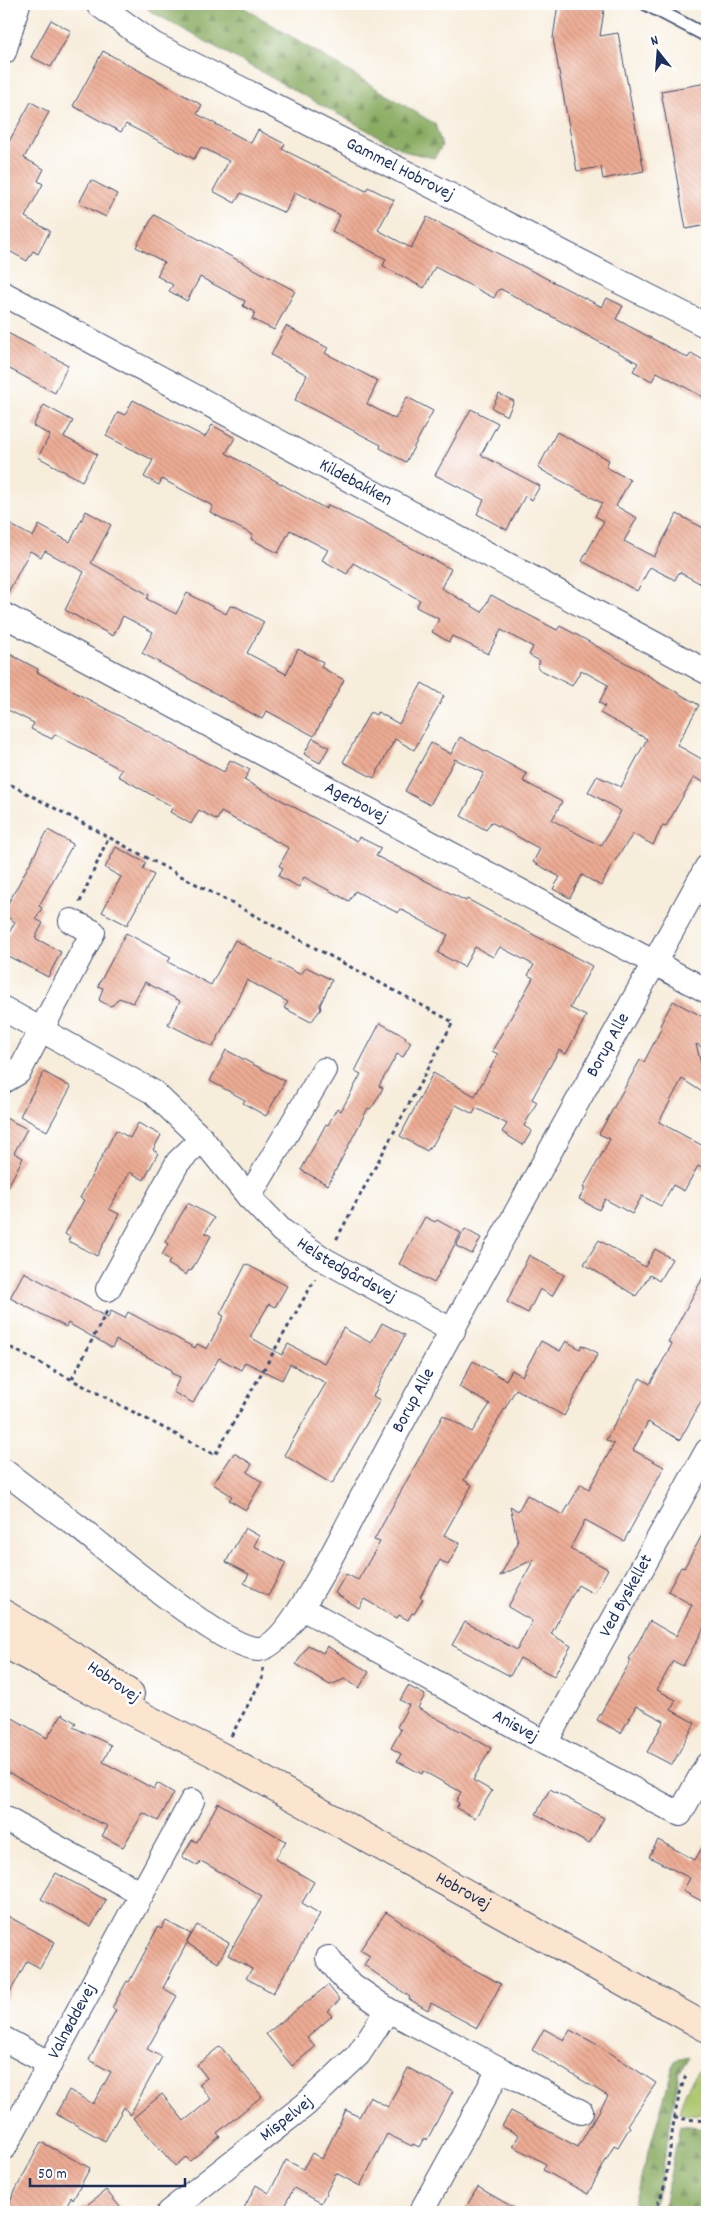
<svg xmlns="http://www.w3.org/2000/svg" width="711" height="2216" font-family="Dekko,sans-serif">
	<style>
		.green { fill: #adc86f; stroke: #647c66 }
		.forest { fill: url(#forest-firs); stroke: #526e60 }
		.building { fill: url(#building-back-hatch) }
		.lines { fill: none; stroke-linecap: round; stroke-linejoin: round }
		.service-casing { stroke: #3c4c71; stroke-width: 15 }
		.minor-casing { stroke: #3c4c71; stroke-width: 26 }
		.secondary-casing { stroke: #3c4c71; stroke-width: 30 }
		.path { stroke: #3c4c71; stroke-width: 3; stroke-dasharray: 4 4; stroke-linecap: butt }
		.service { stroke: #fff; stroke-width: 12 }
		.minor { stroke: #fff; stroke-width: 24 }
		.secondary { stroke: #fbe5cf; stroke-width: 28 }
		.labels { text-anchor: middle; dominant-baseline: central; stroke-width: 5; stroke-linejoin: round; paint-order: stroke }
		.street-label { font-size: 18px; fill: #1b2f5e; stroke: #fff }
	</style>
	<defs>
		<pattern id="forest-firs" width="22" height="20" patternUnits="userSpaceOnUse" patternTransform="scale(1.25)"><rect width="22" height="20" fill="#8aac62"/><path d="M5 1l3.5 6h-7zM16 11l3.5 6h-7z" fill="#708c54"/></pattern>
		<pattern id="building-back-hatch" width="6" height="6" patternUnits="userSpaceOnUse" patternTransform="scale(1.25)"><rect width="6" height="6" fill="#ecab93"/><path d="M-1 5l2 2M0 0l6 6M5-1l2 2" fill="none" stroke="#ca9381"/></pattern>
	</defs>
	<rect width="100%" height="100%" fill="#fff"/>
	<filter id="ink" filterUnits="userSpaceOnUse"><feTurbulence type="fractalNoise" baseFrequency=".02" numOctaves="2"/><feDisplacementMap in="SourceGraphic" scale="10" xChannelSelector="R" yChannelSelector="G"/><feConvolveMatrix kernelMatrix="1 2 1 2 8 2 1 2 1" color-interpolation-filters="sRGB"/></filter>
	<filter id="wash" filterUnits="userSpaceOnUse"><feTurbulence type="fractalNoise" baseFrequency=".0096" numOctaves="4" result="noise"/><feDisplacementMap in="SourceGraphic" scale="20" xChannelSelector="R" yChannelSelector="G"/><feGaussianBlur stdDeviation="1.12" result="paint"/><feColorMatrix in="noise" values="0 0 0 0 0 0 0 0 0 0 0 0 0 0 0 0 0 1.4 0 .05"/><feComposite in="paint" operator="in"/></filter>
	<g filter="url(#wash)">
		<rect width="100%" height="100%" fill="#f7eddb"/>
		<path class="green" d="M707,2060V2115L679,2113C683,2091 693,2077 707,2060Z"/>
		<g class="forest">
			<path d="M143,4H238L435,124L442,146L434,158L407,152L150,11Z"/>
			<path d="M689,2057L679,2072L660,2186L651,2212H631L675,2060Z"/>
			<path d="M680,2125L707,2128V2197L698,2212H660L665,2201Z"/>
		</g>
		<g id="blocks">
			<g class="building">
				<path d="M558,4H605L600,36L618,33L644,171L603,179L601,167L577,171L553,38Z"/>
				<path d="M51,20L71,31L51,67L31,57Z"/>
				<path d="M103,51L202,105L197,114L251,143L258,130L285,144L282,149L366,191L368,187L394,200L378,230L411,248L427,217L602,307L607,298L623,306L616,319L688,358L691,353L707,362V399L657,372L652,381L633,371L638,363L501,289L498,290L494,298L435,267L424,288L383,266L386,259L332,231L340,215L295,192L285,213L241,193L235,203L213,191L229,161L201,147L194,159L126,124L121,132L73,106Z"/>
				<path d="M707,83V225L686,229L661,91Z"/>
				<path d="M31,102L49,112L24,158L44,169L38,181L43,184L25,217L50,231L38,254L33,251L27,261L4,248V159L10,146L7,145Z"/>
				<path d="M91,180L117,194L106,217L79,203Z"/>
				<path d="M154,215L295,291L274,330L252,319L255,312L243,306L245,301L200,277L187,301L169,291L173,285L157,276L164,262L136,247Z"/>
				<path d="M286,326L328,348L325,353L378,381L367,404L395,419L407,397L433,411L406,462L380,448L381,445L295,400L307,375L271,355Z"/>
				<path d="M4,331L68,365L55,393L4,366Z"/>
				<path d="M499,394L514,401L507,416L492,408Z"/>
				<path d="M133,400L205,437L212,425L235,438L226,453L326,509L328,505L339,510L451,569L441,588L482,612L491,595L557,630L560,626L579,636L699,705L677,745L707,762V784L694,777L666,826L663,825L653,845L633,834L612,865L601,886L582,875L570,898L553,889L560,877L533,862L540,849L491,822L486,830L461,816L484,773L455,759L430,805L405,791L431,743L451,754L460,737L527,774L523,781L562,802L552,820L601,846L621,811L588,792L597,776L621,787L647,739L600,713L605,706L599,703L608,685L581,670L572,686L537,668L540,661L529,655L533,647L501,630L488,654L452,636L449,642L432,632L439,619L416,607L420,600L353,563L347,574L322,560L328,550L290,530L278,553L251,539L253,535L210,512L213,506L162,479L159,485L144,477L153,460L106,436L118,412L125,415Z"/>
				<path d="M44,405L73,421L64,437L97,454L82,481L38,457L50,435L33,426Z"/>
				<path d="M471,409L498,423L481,455L540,486L532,500L525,496L507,530L477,514L484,500L435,475Z"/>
				<path d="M557,432L609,460L606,467L630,480L616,506L637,518L624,541L654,557L677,514L707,530V587L679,572L675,580L650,567L637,591L582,561L604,521L595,516L602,503L538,468Z"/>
				<path d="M86,511L111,525L91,563L149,595L147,599L176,614L187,593L226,614L230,606L237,607L264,622L247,653L286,674L298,649L323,662L321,667L344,680L314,736L267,711L262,719L142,653L153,632L123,616L113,636L65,610L84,572L45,551L41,557L30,551L4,600V521L33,537L39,525L70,542Z"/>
				<path d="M4,651L38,669L37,672L224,772L230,760L250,770L244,780L357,841L359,837L381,848L376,856L466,901L467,899L592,966L570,1008L586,1016L566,1054L559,1050L532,1099L537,1102L524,1126L532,1131L523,1145L502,1132L507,1124L476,1108L473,1114L456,1105L432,1146L431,1145L427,1151L400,1136L433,1073L475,1096L498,1054L492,1051L533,978L528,975L534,965L500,947L493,957L475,947L464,967L438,953L448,935L400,909L398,913L355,891L349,901L304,877L299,887L278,876L283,868L279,866L289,848L221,812L217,820L199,810L191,824L170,812L173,807L118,776L122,770L55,734L52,739L31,729L34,723L4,708Z"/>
				<path d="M422,683L444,696L414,750L395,739L374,778L343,762L370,712L376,715L378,712L399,724Z"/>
				<path d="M313,738L329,747L320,763L304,754Z"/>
				<path d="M48,830L73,844L39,906L42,908L36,919L43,923L35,938L61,952L48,977L4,954V942L15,922L4,915V911Z"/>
				<path d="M116,847L146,863L143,869L154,875L127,925L102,912L121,877L105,868Z"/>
				<path d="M126,933L171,957L168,962L211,985L235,940L301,975L306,967L332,980L320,1005L321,1009L311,1022L284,1008L288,1002L247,980L213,1047L168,1024L180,1001L145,982L133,1003L119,998L113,1005L109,1006L99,1000L103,988L98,986Z"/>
				<path d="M673,1001L707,1019V1050L696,1044L707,1087V1095L682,1079L659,1122L707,1148V1171L698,1166L684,1191L673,1185L661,1206L642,1196L632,1214L605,1199L599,1210L579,1199L585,1189L583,1188L610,1139L599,1134L640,1060L644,1062L662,1027L660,1025Z"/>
				<path d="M380,1023L406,1037L405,1039L411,1042L403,1057L397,1054L379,1086L383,1088L375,1103L370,1109L368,1108L328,1185L301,1170L326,1124L328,1125L337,1108L341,1111L361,1074L355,1071Z"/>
				<path d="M226,1050L285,1081L266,1116L243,1103L245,1100L210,1081Z"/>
				<path d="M44,1072L71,1087L47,1131L20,1116Z"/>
				<path d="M4,1117L27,1129L14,1153L23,1158L4,1194Z"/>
				<path d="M138,1123L161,1135L153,1150L158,1153L144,1180L130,1172L109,1209L119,1214L97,1256L68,1241L70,1237L65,1234L84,1200L80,1198L116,1130L130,1138Z"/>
				<path d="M188,1203L214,1218L205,1233L211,1236L191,1271L189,1270L186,1275L168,1264L170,1260L162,1255L168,1244L165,1242Z"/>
				<path d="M425,1217L435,1222L437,1220L461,1233L434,1283L399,1264Z"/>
				<path d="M465,1229L481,1238L472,1254L456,1246Z"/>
				<path d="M599,1240L645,1267L655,1249L672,1259L659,1281L650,1275L636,1296L584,1264Z"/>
				<path d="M529,1255L564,1275L552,1296L540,1289L528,1313L507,1302Z"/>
				<path d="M246,1264L287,1286L275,1307L269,1304L250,1337L282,1355L288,1344L324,1363L343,1328L371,1343L382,1323L405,1335L373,1396L380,1400L332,1484L284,1455L326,1383L290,1364L282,1380L245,1362L241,1370L219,1358L193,1403L173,1392L180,1377L171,1373L172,1370L116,1340L112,1348L68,1323L66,1327L10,1298L24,1272L108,1318L111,1311L125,1318L128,1312L195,1348L197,1344L207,1349L224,1316L220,1314Z"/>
				<path d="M707,1270V1391L680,1440L648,1422L633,1450L664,1467L624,1541L585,1520L570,1549L608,1569L594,1594L578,1585L551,1634L571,1646L554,1676L520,1658L510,1676L452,1645L465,1622L517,1650L532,1621L508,1607L534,1559L500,1576L518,1543L510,1506L518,1511L527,1495L563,1515L581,1484L589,1489L614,1444L606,1440L640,1378L650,1384L672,1344L668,1342Z"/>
				<path d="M541,1341L560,1351L566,1341L580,1349L582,1345L598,1353L564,1416L516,1389L464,1480L472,1485L444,1535L460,1543L448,1565L440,1560L420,1597L423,1599L414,1614L412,1613L408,1620L399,1615L397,1618L364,1599L359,1608L335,1593L346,1574L358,1580L380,1542L374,1540L443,1415L472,1432L490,1404L459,1387L473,1361L506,1380L512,1370L522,1376Z"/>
				<path d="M234,1453L252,1464L247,1472L262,1482L246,1510L229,1500L232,1496L213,1484Z"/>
				<path d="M707,1526V1622L683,1666L673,1661L657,1690L676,1700L671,1710L695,1723L672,1765L647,1752L664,1721L636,1706L621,1733L597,1720L631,1660L629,1659L650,1621L676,1636L692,1605L668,1591L681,1567L684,1568Z"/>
				<path d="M245,1528L259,1536L254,1546L286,1563L268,1596L244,1583L249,1574L226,1562Z"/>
				<path d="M308,1645L323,1653L327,1646L369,1672L359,1688L345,1679L330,1685L296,1664Z"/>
				<path d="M408,1686L425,1695L418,1708L491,1748L473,1780L492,1791L475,1818L456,1808L459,1803L456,1801L461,1792L423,1771L422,1774L397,1761L401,1754L391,1748L401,1730L397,1727L409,1705L400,1700Z"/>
				<path d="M4,1713L47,1738L62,1714L76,1723L73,1727L111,1745L103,1762L154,1789L157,1783L174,1793L158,1821L143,1813L123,1847L102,1836L108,1826L96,1821L4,1770Z"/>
				<path d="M550,1789L604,1818L589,1844L536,1814Z"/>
				<path d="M218,1803L286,1841L275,1859L314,1882L302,1903L320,1914L273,1993L246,1978L252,1969L228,1955L262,1896L201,1861L198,1866L182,1857L192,1840L197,1842Z"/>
				<path d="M707,1839V1904L683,1891L690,1878L649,1857L658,1840L695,1860Z"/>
				<path d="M56,1873L106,1900L91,1927L41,1899Z"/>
				<path d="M386,1912L462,1963L501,1984L477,2028L431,2003L428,2010L409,1999L410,1997L364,1965L370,1956L360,1950Z"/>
				<path d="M4,1914L55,1942L40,1968L27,1961L4,2003Z"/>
				<path d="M166,1921L191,1934L187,1942L197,1925L229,1943L218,1963L187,1943L163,1988L177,1996L147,2049L162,2057L130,2115L124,2107L105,2141L56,2114L69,2090L93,2104L111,2072L89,2060L116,2010L112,2008L127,1981L129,1982L158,1927L161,1929Z"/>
				<path d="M328,1985L340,2000L327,2011L332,2016L307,2038L315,2047L292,2066L266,2034Z"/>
				<path d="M544,2029L564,2040L570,2030L598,2045L656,2083L628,2125L630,2127L618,2147L614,2145L588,2194L543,2170L546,2164L513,2146L519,2135L502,2126L511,2111L578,2147L608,2096L532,2050Z"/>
				<path d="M220,2046L262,2096L217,2133L220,2136L190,2161L186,2157L175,2166L133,2118L162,2094L184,2121L211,2099L199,2084L207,2078L197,2065Z"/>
				<path d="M408,2068L453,2091L427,2140L424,2138L419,2147L413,2144L412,2146L387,2134L360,2186L336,2173L321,2203L294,2188L281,2212H242L256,2185L269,2193L286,2160L303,2169L312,2153L322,2159L346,2110L359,2117L370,2097L388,2107Z"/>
				<path d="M41,2142L90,2168L73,2200L71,2197L63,2212H4Z"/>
				<path d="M478,2187L521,2212H463Z"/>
				<path d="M106,2190L124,2212H78Z"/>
			</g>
		</g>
	</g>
	<g filter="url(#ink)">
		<use href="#blocks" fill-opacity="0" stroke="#3c4c71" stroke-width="1"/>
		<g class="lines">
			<g class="service-casing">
				<path id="service" d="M646,4L707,36"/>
			</g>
			<g class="minor-casing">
				<g id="minor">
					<path id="s1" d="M98,4L153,44L707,326"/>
					<path d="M4,52L18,4"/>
					<path id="s2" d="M4,294L707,672"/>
					<path id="s3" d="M4,615L707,991"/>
					<path id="s4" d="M4,1009L153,1092L202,1139L249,1197L282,1231L325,1260L453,1331"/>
					<path d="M4,1081L19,1072L93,932L71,921"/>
					<path d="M249,1197L324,1070"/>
					<path d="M108,1289L178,1162L202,1139"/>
					<path id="s5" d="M4,1471C28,1490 53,1508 77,1526C109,1551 225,1650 258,1649C291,1648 349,1520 366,1490C477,1281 593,1074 707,867"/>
					<path id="s6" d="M302,1608L545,1743L680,1814L707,1765"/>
					<path id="s7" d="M545,1743L707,1451"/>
					<path d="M4,1818L142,1894"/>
					<path d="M328,1958L345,1980L388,2010"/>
					<path d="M4,2039L50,2064"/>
					<path id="s8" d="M4,2148L192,1801"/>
					<path id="s9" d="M169,2212L305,2105L358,2055L388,2010L581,2112"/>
					<path d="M421,2212L499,2070"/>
				</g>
			</g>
			<g class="secondary-casing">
				<g id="secondary">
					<path d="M4,1614L84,1663L130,1694"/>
					<path id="s10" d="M4,1643L75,1682L220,1756L707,2028"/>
				</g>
			</g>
			<g class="path">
				<path d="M4,781L453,1022L336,1240"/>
				<path d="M80,902L108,838"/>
				<path d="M4,1344L215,1455L315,1279"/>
				<path d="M72,1379L107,1311"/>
				<path d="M231,1736L262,1679L263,1668"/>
				<path d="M674,2118L707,2121"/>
				<path d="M655,2212C658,2203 663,2193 665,2183C672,2146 672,2108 687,2073"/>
			</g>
			<use href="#service" class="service"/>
			<use href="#minor" class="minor"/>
			<use href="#secondary" class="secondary"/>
		</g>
	</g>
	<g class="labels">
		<g class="street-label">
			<text stroke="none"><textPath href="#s1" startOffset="345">Gammel Hobrovej</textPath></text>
			<text stroke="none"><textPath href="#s2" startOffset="399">Kildebakken</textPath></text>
			<text stroke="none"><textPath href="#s3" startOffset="399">Agerbovej</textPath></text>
			<text stroke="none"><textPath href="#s5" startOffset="1014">Borup Alle</textPath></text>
			<text stroke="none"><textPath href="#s4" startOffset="436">Helstedgårdsvej</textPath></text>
			<text stroke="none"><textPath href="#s5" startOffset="609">Borup Alle</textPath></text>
			<text stroke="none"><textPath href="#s7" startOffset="168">Ved Byskellet</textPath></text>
			<text transform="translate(113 1683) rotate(35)">Hobrovej</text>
			<text stroke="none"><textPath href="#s6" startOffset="244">Anisvej</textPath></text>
			<text stroke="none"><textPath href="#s10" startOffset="522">Hobrovej</textPath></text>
			<text stroke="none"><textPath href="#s8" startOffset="144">Valnøddevej</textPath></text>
			<text stroke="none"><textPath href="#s9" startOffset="150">Mispelvej</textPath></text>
		</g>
	</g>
	<rect width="711" height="2216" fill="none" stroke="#fff" stroke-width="20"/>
	<g transform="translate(658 52) rotate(343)" stroke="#ffffff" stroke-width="4" paint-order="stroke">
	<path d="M0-4L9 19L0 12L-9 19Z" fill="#1b2f5e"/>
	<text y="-8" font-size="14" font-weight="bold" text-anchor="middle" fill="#1b2f5e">N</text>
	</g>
	<path d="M30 2178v8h155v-8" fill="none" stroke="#1b2f5e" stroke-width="2.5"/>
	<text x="38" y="2178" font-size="15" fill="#1b2f5e" stroke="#ffffff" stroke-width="4" paint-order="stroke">50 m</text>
</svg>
